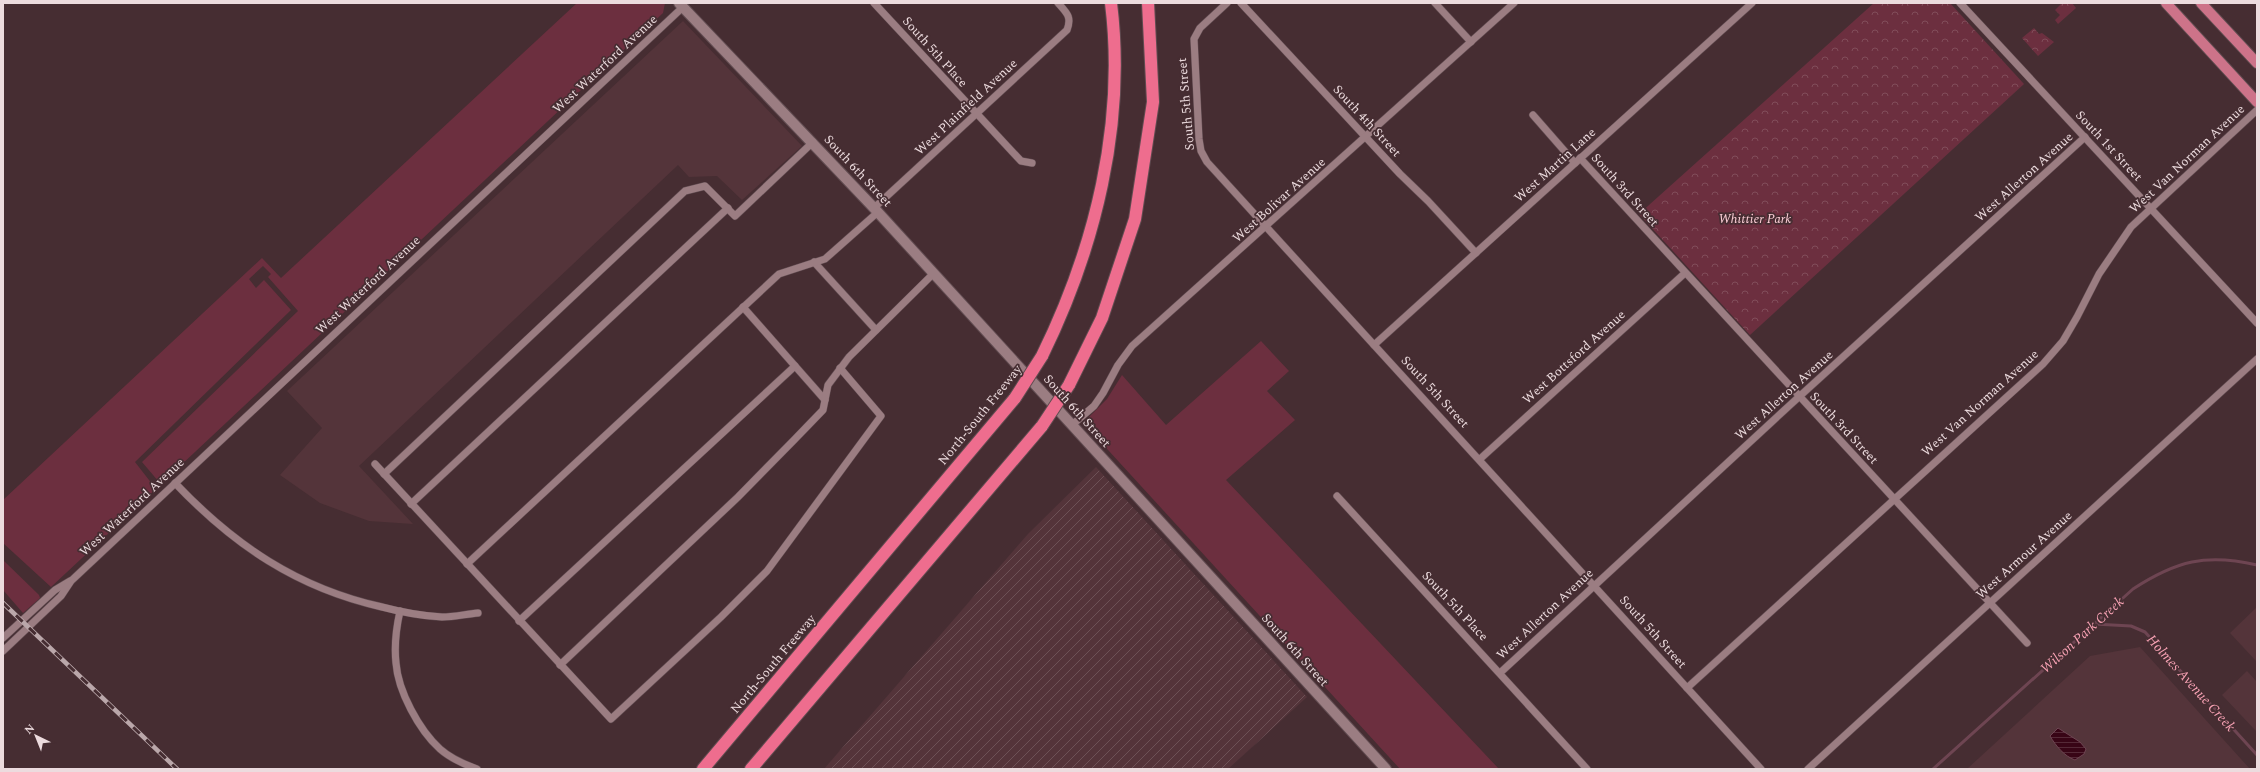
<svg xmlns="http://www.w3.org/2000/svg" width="2260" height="772" font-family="Spectral,serif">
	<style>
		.built { fill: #54343a }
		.industrial { fill: url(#industrial-furrows) }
		.green { fill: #6c2f3f }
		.park { fill: url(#park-crowns) }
		.water { fill: url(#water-rules); stroke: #6e4552 }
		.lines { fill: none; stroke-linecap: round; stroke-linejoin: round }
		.stream { stroke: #6e4552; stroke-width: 3 }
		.street-casing { stroke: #614c51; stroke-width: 8 }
		.secondary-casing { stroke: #614c51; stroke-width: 12 }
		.primary-casing { stroke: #614c51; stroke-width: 12 }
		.highway-casing { stroke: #614c51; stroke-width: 14 }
		.street { stroke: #9b7d82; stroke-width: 7 }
		.secondary { stroke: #9b7d82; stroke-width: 10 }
		.primary { stroke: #cd7389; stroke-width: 10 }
		.highway { stroke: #ee6d8e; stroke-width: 12 }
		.rail-casing { stroke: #baa7aa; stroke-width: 4.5 }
		.rail { stroke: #462d32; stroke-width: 3; stroke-dasharray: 9; stroke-linecap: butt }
		.highway-bridge-casing { stroke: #614c51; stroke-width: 14; stroke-linecap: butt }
		.highway-bridge { stroke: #ee6d8e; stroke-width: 12 }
		.labels { text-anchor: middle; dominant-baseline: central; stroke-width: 3.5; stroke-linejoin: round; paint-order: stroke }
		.street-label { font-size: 13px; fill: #ecdbde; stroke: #462d32 }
		.park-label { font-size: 13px; font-style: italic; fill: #fdcfd7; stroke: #462d32 }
		.water-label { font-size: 14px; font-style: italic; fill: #f8a2b4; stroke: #462d32 }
	</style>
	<defs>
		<pattern id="industrial-furrows" width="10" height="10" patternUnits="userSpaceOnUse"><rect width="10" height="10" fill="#54343a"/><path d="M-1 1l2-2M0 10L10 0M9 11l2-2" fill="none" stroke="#6d5156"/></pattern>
		<pattern id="park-crowns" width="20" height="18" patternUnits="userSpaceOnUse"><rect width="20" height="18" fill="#6c2f3f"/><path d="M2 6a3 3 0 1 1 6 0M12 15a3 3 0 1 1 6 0" fill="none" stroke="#814d5a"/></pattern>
		<pattern id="water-rules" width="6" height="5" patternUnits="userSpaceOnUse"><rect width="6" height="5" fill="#380516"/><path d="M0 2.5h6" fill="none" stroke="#552937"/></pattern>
	</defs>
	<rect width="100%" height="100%" fill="#462d32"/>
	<g class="built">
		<path d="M683,21L802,146L742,200L717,176L689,177L678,165L359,466L413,524L369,521L320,503L280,475L322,428L287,391Z"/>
		<path d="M2257,607V662L2230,633Z"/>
		<path d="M2140,647L2250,769H1967L2090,656Z"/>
		<path d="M2247,671L2257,682V732L2222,695Z"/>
	</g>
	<path class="industrial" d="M1096,467L1307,697L1228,769H824L1028,534Z"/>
	<g class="green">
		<path d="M577,3H665L663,13L163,482H159L142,462L298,311L268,277L271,274L263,266L249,279L256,288L264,280L291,310L135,462L156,489L51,587L3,543V500L262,258L281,278Z"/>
		<path d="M1261,341L1289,371L1267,391L1295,420L1226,480L1499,769H1400L1087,427V419L1107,399L1122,375L1166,425Z"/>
		<path d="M3,560L39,595L40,598L23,613L3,590Z"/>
	</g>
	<g class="park">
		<path d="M1874,3H1950L2024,84L1750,335L1639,214Z"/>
		<path d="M2062,3H2072L2076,8L2058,24L2055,20L2060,15L2055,10Z"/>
		<path d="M2034,28L2039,34L2042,33L2054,42L2038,56L2022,38Z"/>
	</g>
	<path class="water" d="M2058,728L2080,742L2086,749L2084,754L2075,760C2064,756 2056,746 2050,736Z"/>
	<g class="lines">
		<g class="stream">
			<path d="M2094,624L2131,626L2145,632L2257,755"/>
			<path d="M1933,769L2133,589C2176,561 2206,553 2257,565"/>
		</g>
		<g class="street-casing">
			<g id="street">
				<path d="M874,3L1021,161L1032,163"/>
				<path d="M1227,3L1200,28L1194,39L1199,139L1201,151L1207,162L1761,769"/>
				<path d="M1241,3L1400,174L1428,201L1476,253"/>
				<path d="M1435,3L1471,42"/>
				<path d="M1960,3L2257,323"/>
				<path d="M1533,115L1575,163"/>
				<path d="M1580,158L2027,643"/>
				<path d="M874,208L1067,30C1072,17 1067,13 1058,3"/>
				<path d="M814,262L876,330"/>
				<path d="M743,307L825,400"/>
				<path d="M1374,345L1752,3"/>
				<path d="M1072,425L1094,406L1103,393L1118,365L1132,346L1514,3"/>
				<path d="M1480,459L1685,273"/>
				<path d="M375,464L611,719L721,617L767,571L881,416L840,368"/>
				<path d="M384,474L685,191L705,186L735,216L813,142"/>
				<path d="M175,483C234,545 297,588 382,607C401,612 422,616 442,617C454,617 466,614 478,613"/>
				<path d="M1337,496L1587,769"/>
				<path d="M411,504L728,208"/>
				<path d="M467,564L779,274L825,259L878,212"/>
				<path d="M400,611C396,629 394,645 396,663C398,691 419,730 440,749C449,757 466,765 477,769"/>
				<path d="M519,621L795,366"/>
				<path d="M3,638L55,590L70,581"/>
				<path d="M3,651L61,596L71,581L683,7"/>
				<path d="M560,665L738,497L795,439L823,410L828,385L849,357L934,273"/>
				<path d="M1501,672L1790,405L2085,137"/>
				<path d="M1687,688L2043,364L2063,341L2077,317L2099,274L2131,227L2257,110"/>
				<path d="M1808,769L2257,359"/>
			</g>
		</g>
		<g class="secondary-casing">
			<path id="secondary" d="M679,3L874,208L1386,769"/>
		</g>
		<g class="primary-casing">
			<g id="primary">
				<path d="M2166,3L2257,102"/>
				<path d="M2201,3L2257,63"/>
			</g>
		</g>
		<g class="highway-casing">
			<g id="highway">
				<path d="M1042,356C1095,248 1126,124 1111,3"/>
				<path d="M1069,385L1102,318L1135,219L1153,102L1148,3"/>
				<path d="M703,769L1015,398"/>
				<path d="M751,769L1042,426"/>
			</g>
		</g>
		<use href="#street" class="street"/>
		<use href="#secondary" class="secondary"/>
		<use href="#primary" class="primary"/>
		<use href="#highway" class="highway"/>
		<g class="rail-casing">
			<path id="rail" d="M3,603L177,769"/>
		</g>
		<use href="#rail" class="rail"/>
		<g class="highway-bridge-casing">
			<g id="highway-bridge">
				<path d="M1015,398L1042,356"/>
				<path d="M1042,426L1069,385"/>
			</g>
		</g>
		<use href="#highway-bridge" class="highway-bridge"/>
	</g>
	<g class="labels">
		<g class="street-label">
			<text transform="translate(935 52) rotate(48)">South 5th Place</text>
			<text transform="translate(605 64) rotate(-43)">West Waterford Avenue</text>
			<text transform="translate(1186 104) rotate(-95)">South 5th Street</text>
			<text transform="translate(966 107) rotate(-43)">West Plainfield Avenue</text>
			<text transform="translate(1367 121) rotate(47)">South 4th Street</text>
			<text transform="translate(2109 146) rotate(47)">South 1st Street</text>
			<text transform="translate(2187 159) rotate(-43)">West Van Norman Avenue</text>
			<text transform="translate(1555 165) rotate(-42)">West Martin Lane</text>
			<text transform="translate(858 171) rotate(47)">South 6th Street</text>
			<text transform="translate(2024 177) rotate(-42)">West Allerton Avenue</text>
			<text transform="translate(1625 190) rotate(48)">South 3rd Street</text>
			<text transform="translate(1279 200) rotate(-42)">West Bolivar Avenue</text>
			<text transform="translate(368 285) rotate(-43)">West Waterford Avenue</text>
			<text transform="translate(1574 357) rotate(-42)">West Bottsford Avenue</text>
			<text transform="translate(1435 392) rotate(47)">South 5th Street</text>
			<text transform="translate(1784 395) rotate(-42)">West Allerton Avenue</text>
			<text transform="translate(1980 403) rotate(-42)">West Van Norman Avenue</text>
			<text transform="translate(1077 411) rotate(48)">South 6th Street</text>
			<text transform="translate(980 415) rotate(-51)">North-South Freeway</text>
			<text transform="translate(1844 428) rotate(47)">South 3rd Street</text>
			<text transform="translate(132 507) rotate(-43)">West Waterford Avenue</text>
			<text transform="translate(2024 555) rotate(-42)">West Armour Avenue</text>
			<text transform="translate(1455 606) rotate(47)">South 5th Place</text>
			<text transform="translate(1545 614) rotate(-43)">West Allerton Avenue</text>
			<text transform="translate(1653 632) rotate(48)">South 5th Street</text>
			<text transform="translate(1295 650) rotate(48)">South 6th Street</text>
			<text transform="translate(773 664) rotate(-50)">North-South Freeway</text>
		</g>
		<g class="park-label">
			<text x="1755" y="219">Whittier Park</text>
		</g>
		<g class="water-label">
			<text transform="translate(2082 635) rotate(-42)">Wilson Park Creek</text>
			<text transform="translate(2191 683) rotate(48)">Holmes Avenue Creek</text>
		</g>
	</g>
	<rect width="2260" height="772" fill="none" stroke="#ecdbde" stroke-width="8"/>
	<g transform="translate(36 736) rotate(317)" stroke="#462d32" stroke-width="3" paint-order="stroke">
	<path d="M0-3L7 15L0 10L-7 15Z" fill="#ecdbde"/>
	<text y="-6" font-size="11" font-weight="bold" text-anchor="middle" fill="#ecdbde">N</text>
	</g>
</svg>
